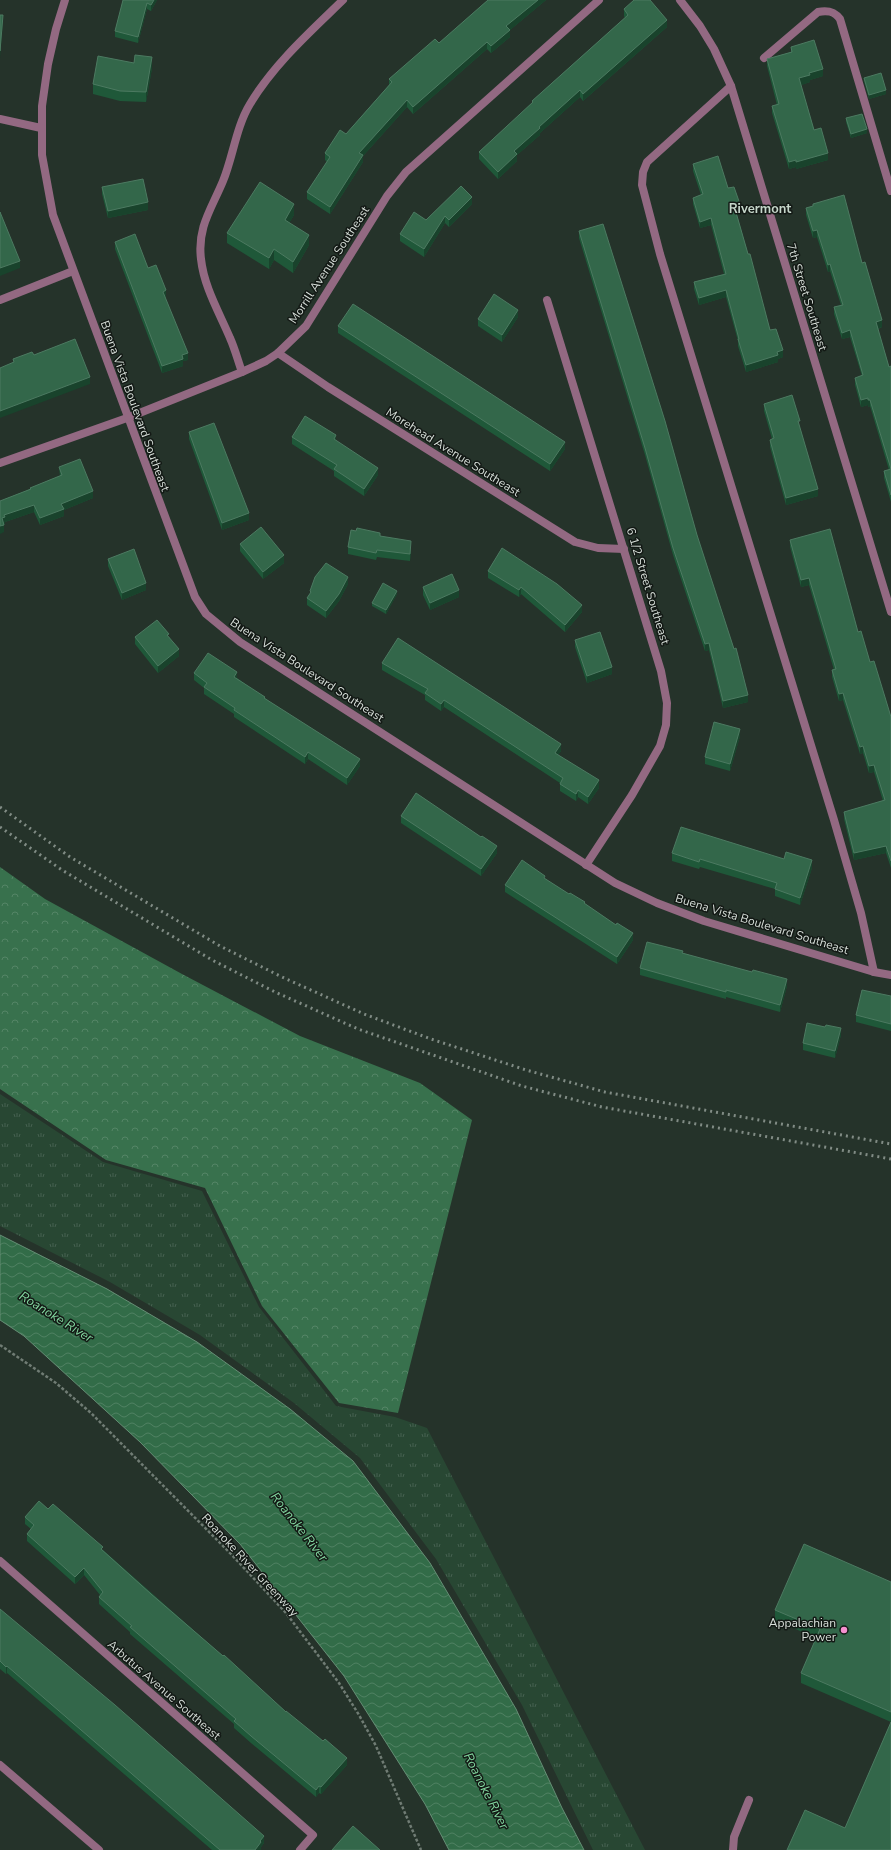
<svg xmlns="http://www.w3.org/2000/svg" width="891" height="1850" font-family="'Nunito Sans',sans-serif">
	<style>
		.grass { fill: url(#grass-tufts) }
		.forest { fill: url(#forest-crowns) }
		.water { fill: url(#water-waves); stroke: #648e74 }
		.lines { fill: none; stroke-linecap: round; stroke-linejoin: round }
		.path { stroke: #707c74; stroke-width: 2.5; stroke-dasharray: 3 2; stroke-linecap: butt }
		.lane { stroke: #936982; stroke-width: 8 }
		.street { stroke: #936982; stroke-width: 8 }
		.rail { stroke: #818c85; stroke-width: 3; stroke-dasharray: 2 4; stroke-linecap: butt }
		.wall { fill: #1f5839 }
		.shaded-wall { fill: #19432c }
		.building { fill: #33674a; stroke: #4c7a61 }
		.poi-dot { fill: #f690d0; stroke: #131915; stroke-width: 1.5 }
		.labels { text-anchor: middle; dominant-baseline: central; stroke-width: 3; stroke-linejoin: round; paint-order: stroke }
		.street-label { font-size: 12px; fill: #d7dfd9; stroke: #131915 }
		.poi-label { font-size: 12px; fill: #d7dfd9; stroke: #131915; text-anchor: end }
		.neighbourhood-label { font-size: 13px; font-weight: bold; fill: #c6d7cb; stroke: #131915 }
		.water-label { font-size: 13px; font-style: italic; fill: #82d69f; stroke: #131915 }
	</style>
	<defs>
		<pattern id="grass-tufts" width="24" height="20" patternUnits="userSpaceOnUse"><rect width="24" height="20" fill="#284733"/><path d="M3 7l-1-3M5 7V3M7 7l1-3M15 17l-1-3M17 17v-4M19 17l1-3" fill="none" stroke="#466150"/></pattern>
		<pattern id="forest-crowns" width="20" height="18" patternUnits="userSpaceOnUse"><rect width="20" height="18" fill="#38714d"/><path d="M2 6a3 3 0 1 1 6 0M12 15a3 3 0 1 1 6 0" fill="none" stroke="#548566"/></pattern>
		<pattern id="water-waves" width="16" height="10" patternUnits="userSpaceOnUse"><rect width="16" height="10" fill="#326c48"/><path d="M0 5q4-4 8 0t8 0" fill="none" stroke="#4f8162"/></pattern>
	</defs>
	<rect width="100%" height="100%" fill="#25332a"/>
	<path class="grass" d="M0,1094L103,1162L202,1191L259,1307L336,1406L395,1417L427,1428L645,1850H593L522,1705L436,1559L360,1458L294,1403L200,1335L110,1282L0,1226Z"/>
	<path class="forest" d="M0,867L45,899L182,974L300,1036L420,1083L472,1120L398,1413L339,1403L262,1306L205,1188L106,1160L0,1089Z"/>
	<path class="water" d="M0,1235L107,1289L197,1342L290,1409L353,1461L430,1563L516,1709L562,1808L584,1850H449L425,1804L344,1676L240,1544L140,1442L24,1336L0,1320Z"/>
	<g class="lines">
		<path class="path" d="M0,1345L56,1383L91,1413L230,1553L286,1613L339,1683L359,1715L376,1746L421,1850"/>
		<g class="lane">
			<path d="M764,58L818,12C827,10 834,11 840,19L891,191"/>
			<path d="M731,86L647,162L643,172L642,185L660,254L834,820L861,913L874,972"/>
			<path d="M0,300L73,271"/>
			<path d="M242,372C238,361 235,349 230,338C219,312 204,287 201,259C197,227 212,208 223,181C233,157 236,127 250,104C274,64 310,32 343,0"/>
			<path d="M0,1765L99,1850"/>
			<path d="M733,1850L734,1837L749,1800"/>
		</g>
		<g class="street">
			<path d="M65,0L56,29L48,64L42,106V155L53,215L195,597L206,614L240,642L615,883L657,903L704,921L874,972L891,975"/>
			<path d="M680,0L700,26L714,49L731,86L891,612"/>
			<path d="M0,119L41,128"/>
			<path d="M547,300L661,671L667,703L666,725L660,746L632,795L586,865"/>
			<path d="M278,353L328,387L575,542L598,548L624,549"/>
			<path d="M0,463L127,418L242,372L266,361L278,353L306,326L387,196L406,172L599,0"/>
			<path d="M0,1561L313,1835L300,1850"/>
		</g>
		<g class="rail">
			<path d="M0,807L70,857L220,946L282,977L364,1014L431,1039L526,1070L605,1092L891,1144"/>
			<path d="M0,827L62,870L212,960L275,992L358,1029L522,1086L602,1107L891,1159"/>
		</g>
	</g>
	<g class="wall">
		<path d="M123,0H157L151,11L147,9L138,43L115,37V31Z"/>
		<path d="M488,0H546L510,30V37L491,53L487,49L413,114L407,107L363,156V162L330,214L307,199V192L327,162L325,160V153L346,134L389,85V79L439,43Z"/>
		<path d="M624,9L667,27L583,101L580,97L540,133V135L517,155V161L498,179L479,159V152L532,104V101L625,18L624,16Z"/>
		<path d="M791,47L823,76L810,80V82L801,85L814,130L828,160L796,169V167L789,169L772,113V106L777,105L767,66V59L791,52Z"/>
		<path d="M152,68L146,102L120,101L93,94V84Z"/>
		<path d="M864,78L886,94L869,99L864,81Z"/>
		<path d="M846,118L867,133L851,138L846,122Z"/>
		<path d="M693,164L728,188L741,214L737,215L770,330L783,357L778,359V362L746,372L738,346V341L726,297L699,305L694,289V282L724,274L711,225L700,228L693,204V198L701,195L693,171Z"/>
		<path d="M102,187L148,210L108,218L102,194Z"/>
		<path d="M472,204L449,227L445,223L424,257L400,241V234L426,220Z"/>
		<path d="M813,204L862,263L882,327L878,329L889,367L891,366V502L884,478V471L889,470L870,406L868,407V405L861,407L855,385V378L862,376L850,337L842,339L834,314V307L841,305L830,271L828,272L817,237L813,238L806,215V208L813,206Z"/>
		<path d="M294,215L289,223L309,245L293,273L274,260L269,269L227,243V233Z"/>
		<path d="M579,231L697,535L748,702L723,708L709,650L705,651L673,555L645,455L579,238Z"/>
		<path d="M115,242L148,268L166,298H165L188,360L183,361V366L162,373L115,249Z"/>
		<path d="M518,317L502,342L478,326V319Z"/>
		<path d="M338,326L565,449L550,471L338,333Z"/>
		<path d="M764,404L818,496L786,505L770,447V440L772,439L764,411Z"/>
		<path d="M189,432L249,520L222,530L189,439Z"/>
		<path d="M292,437L336,441L378,475L364,496L334,476V471L292,444Z"/>
		<path d="M59,467L93,498L64,510V516L40,525L34,512L5,522V524H4V532L0,501L30,489V488L60,476Z"/>
		<path d="M380,536L411,548L410,561L377,557L376,560L348,554V547Z"/>
		<path d="M790,540L858,632L891,717V868L886,853L854,860L844,819V812L883,801L874,772L869,773L863,753L860,754L843,700L839,701L832,677V670H834L809,585L801,587L790,547Z"/>
		<path d="M240,544L284,563L263,579L240,551Z"/>
		<path d="M108,559L146,590L122,600L108,566Z"/>
		<path d="M488,571L582,612L565,632L521,594L519,597L488,578Z"/>
		<path d="M348,584L339,601L326,618L307,605V598L310,595V591Z"/>
		<path d="M423,587L459,597L430,610L423,595Z"/>
		<path d="M397,594L386,614L372,606V603Z"/>
		<path d="M135,637H169L179,656L158,673L135,644Z"/>
		<path d="M575,640L612,674L587,683L575,647Z"/>
		<path d="M382,663L561,751L558,755L599,788L588,804L578,797L576,801L560,791V783L444,707L441,711L425,700V695L382,670Z"/>
		<path d="M194,673L237,678L360,766L347,785L308,759L305,764L234,717V714L204,694V688L194,680Z"/>
		<path d="M740,736L730,771L705,764V757Z"/>
		<path d="M401,816L497,853L481,876L401,823Z"/>
		<path d="M672,853L812,868L800,905L775,896V889L700,867L699,869L672,861Z"/>
		<path d="M545,879L616,925L633,940L617,964L505,892V885Z"/>
		<path d="M683,953L787,986L780,1012L726,997V999L640,975V968Z"/>
		<path d="M891,996V1031L856,1022V1015Z"/>
		<path d="M825,1027L841,1035L835,1058L803,1050V1043Z"/>
		<path d="M48,1509L103,1550L286,1712L347,1765L321,1794L319,1793L316,1797L251,1743L234,1728V1724L130,1634V1632L99,1604V1597L100,1595L84,1575L75,1584L27,1541V1534L31,1529L25,1524V1517Z"/>
		<path d="M891,1582V1850L845,1828L891,1722L801,1683V1673L816,1638L775,1620V1610Z"/>
		<path d="M0,1609L264,1843L261,1847L260,1850H212L7,1673L6,1674L0,1669Z"/>
	</g>
	<g class="shaded-wall">
		<path d="M154,0H157L151,11V5Z"/>
		<path d="M538,0H546L510,30V37L491,53V46L506,26Z"/>
		<path d="M147,3V9L138,43V37Z"/>
		<path d="M3,15V22L0,58V51Z"/>
		<path d="M667,20V27L583,101V94Z"/>
		<path d="M487,42V49L413,114V107Z"/>
		<path d="M152,57V68L146,102V92Z"/>
		<path d="M823,69V76L810,80V82L799,86V78L809,73Z"/>
		<path d="M580,90V97L540,133V135L517,155V161L498,179V172L514,151L539,127Z"/>
		<path d="M886,90V94L869,99V95Z"/>
		<path d="M407,100V107L363,156V162L330,214V207L359,153Z"/>
		<path d="M867,129V133L851,138V134Z"/>
		<path d="M828,153V160L796,169V162Z"/>
		<path d="M796,160V167L789,169V162Z"/>
		<path d="M472,197V204L449,227V220Z"/>
		<path d="M148,202V210L108,218V211Z"/>
		<path d="M294,204V215L285,230V220Z"/>
		<path d="M741,207V214L735,216V209Z"/>
		<path d="M445,216V223L424,257V249Z"/>
		<path d="M711,218V225L700,228V222Z"/>
		<path d="M817,230V237L813,238V231Z"/>
		<path d="M309,235V245L293,273V262Z"/>
		<path d="M274,249V260L269,269V258Z"/>
		<path d="M20,261V268L0,276V268Z"/>
		<path d="M830,264V271L828,272V265Z"/>
		<path d="M166,290V298L163,299V292Z"/>
		<path d="M726,290V297L699,305V298Z"/>
		<path d="M518,310V317L502,342V335Z"/>
		<path d="M882,320V327L876,329V322Z"/>
		<path d="M850,330V337L842,339V333Z"/>
		<path d="M783,350V357L778,359V362L746,372V365Z"/>
		<path d="M188,353V360L183,361V366L162,373V366L182,355Z"/>
		<path d="M90,377V384L0,418V411Z"/>
		<path d="M868,398V405L861,407V400Z"/>
		<path d="M868,400H870V406L868,407Z"/>
		<path d="M336,435V442L334,439Z"/>
		<path d="M565,442V449L550,471V464Z"/>
		<path d="M378,468V475L364,496V489Z"/>
		<path d="M818,489V496L786,505V498Z"/>
		<path d="M93,491V498L64,510V516L40,525V518L61,504Z"/>
		<path d="M34,505V512L5,522V524L2,525V518L4,515Z"/>
		<path d="M249,513V520L222,530V523Z"/>
		<path d="M4,525V532L0,534V526Z"/>
		<path d="M411,541V548L410,561V554Z"/>
		<path d="M284,555V563L263,579V572Z"/>
		<path d="M348,577V584L339,601L326,618V611Z"/>
		<path d="M809,578V585L801,587V580Z"/>
		<path d="M146,583V590L122,600V593Z"/>
		<path d="M521,587V594L519,597V590Z"/>
		<path d="M459,590V597L430,610V603Z"/>
		<path d="M397,591V594L386,614V610Z"/>
		<path d="M582,605V612L565,632V625Z"/>
		<path d="M709,643V650L705,651V644Z"/>
		<path d="M179,649V656L158,673V666Z"/>
		<path d="M612,667V674L587,683V676Z"/>
		<path d="M237,672V679L234,677Z"/>
		<path d="M843,693V700L839,701V694Z"/>
		<path d="M748,695V702L723,708V701Z"/>
		<path d="M444,700V707L441,711V704Z"/>
		<path d="M740,729V736L730,771V764Z"/>
		<path d="M561,744V751L555,760V753Z"/>
		<path d="M863,746V753L860,754V747Z"/>
		<path d="M308,752V759L305,764V757Z"/>
		<path d="M360,759V766L347,785V778Z"/>
		<path d="M874,765V772L869,773V766Z"/>
		<path d="M599,780V788L588,804V797Z"/>
		<path d="M578,790V797L576,801V794Z"/>
		<path d="M497,846V853L481,876V869Z"/>
		<path d="M886,846V853L854,860V853Z"/>
		<path d="M812,860V868L800,905V898Z"/>
		<path d="M633,933V940L617,964V957Z"/>
		<path d="M787,979V986L780,1012V1005Z"/>
		<path d="M841,1028V1035L835,1058V1051Z"/>
		<path d="M84,1568V1575L75,1584V1577Z"/>
		<path d="M7,1666V1673L6,1674V1667Z"/>
		<path d="M347,1758V1765L321,1794V1787Z"/>
		<path d="M319,1786V1793L316,1797V1790Z"/>
		<path d="M264,1836V1843L261,1847V1850H255L260,1841Z"/>
	</g>
	<g class="building">
		<path d="M123,0H154L151,5L147,3L138,37L115,31Z"/>
		<path d="M488,0H538L506,26L510,30L491,46L487,42L413,107L407,100L359,153L363,155L330,207L307,192L330,157L325,153L340,130L346,134L392,82L389,79L435,39L439,43Z"/>
		<path d="M634,0H650L667,20L583,94L580,90L539,127L540,128L514,151L517,154L498,172L479,152L533,102L532,101L628,15L624,9Z"/>
		<path d="M0,15H3L0,51Z"/>
		<path d="M814,40L823,69L809,73L810,75L799,78L814,130L821,128L828,153L796,162V160L789,162L772,106L779,104L767,59L792,52L791,47Z"/>
		<path d="M135,55L152,57L146,92L120,91L93,84L98,56L134,63Z"/>
		<path d="M881,73L886,90L869,95L864,78Z"/>
		<path d="M862,114L867,129L851,134L846,118Z"/>
		<path d="M718,156L728,188L734,187L741,207L735,209L748,254H750L770,330L776,329L783,350L777,352L778,355L746,365L738,339H739L726,290L699,298L694,282L726,274L711,218L700,222L693,198L703,194L693,164Z"/>
		<path d="M143,179L148,202L108,211L102,187Z"/>
		<path d="M260,182L294,204L285,220L309,235L293,262L274,249L269,258L227,233Z"/>
		<path d="M461,186L472,197L449,220L445,216L424,249L400,234L414,212L426,220Z"/>
		<path d="M844,195L862,263L865,262L882,320L876,322L889,367L891,366V495L884,471L891,469L870,400H868V398L861,400L855,378L863,375L850,330L842,333L834,307L843,305L830,264L828,265L817,230L813,231L806,208L813,206V204Z"/>
		<path d="M0,212L20,261L0,268Z"/>
		<path d="M603,224L665,421L697,535L734,649L736,648L748,695L723,701L709,643L705,644L673,548L645,448L579,231Z"/>
		<path d="M135,234L148,268L156,265L166,290L163,292L188,353L182,355L183,359L162,366L115,242Z"/>
		<path d="M494,294L518,310L502,335L478,319Z"/>
		<path d="M353,304L565,442L550,464L338,326Z"/>
		<path d="M75,339L90,377L0,411V368L14,362L13,359L32,352L34,355Z"/>
		<path d="M792,395L800,421H798L818,489L786,498L770,440L774,438L764,404Z"/>
		<path d="M305,416L336,435L334,439L378,468L364,489L334,469L337,465L292,437Z"/>
		<path d="M214,423L249,513L222,523L189,432Z"/>
		<path d="M80,459L93,491L61,504L64,509L40,518L34,505L4,515L5,517L2,518L4,525L0,526V501L31,489L30,488L62,475L59,467Z"/>
		<path d="M261,527L284,555L263,572L240,544Z"/>
		<path d="M357,528L380,533V536L411,541L410,554L377,550L376,553L348,547L351,530L356,531Z"/>
		<path d="M830,529L858,632L861,631L870,662L874,661L891,717V861L886,846L854,853L844,812L885,800L874,765L869,766L863,746L860,747L843,693L839,694L832,670L836,669L809,578L801,580L790,540Z"/>
		<path d="M502,548L557,584L582,605L565,625L521,587L519,590L488,571Z"/>
		<path d="M134,549L146,583L122,593L108,559Z"/>
		<path d="M326,563L348,577L339,594L326,611L307,598L311,592L310,591L315,577Z"/>
		<path d="M452,574L459,590L430,603L423,587Z"/>
		<path d="M383,583L397,591L386,610L372,603Z"/>
		<path d="M157,620L169,634L167,635L179,649L158,666L135,637Z"/>
		<path d="M600,632L612,667L587,676L575,640Z"/>
		<path d="M398,638L561,744L555,753L599,780L588,797L578,790L576,794L560,784L563,778L444,700L441,704L425,693L428,689L382,663Z"/>
		<path d="M208,653L237,672L234,677L265,697L264,698L360,759L347,778L308,752L305,757L234,710L235,708L204,687L207,683L194,673Z"/>
		<path d="M714,722L740,729L730,764L705,757Z"/>
		<path d="M416,793L481,837L482,836L497,846L481,869L401,816Z"/>
		<path d="M681,827L784,859L786,852L812,860L800,898L775,889L777,883L700,859L699,862L672,853Z"/>
		<path d="M522,860L545,876L544,878L569,894L570,893L585,902L584,903L616,925L617,923L633,933L617,957L505,885Z"/>
		<path d="M647,942L683,951L682,953L752,972L753,970L787,979L780,1005L726,990V992L640,968Z"/>
		<path d="M862,990L891,996V1024L856,1015Z"/>
		<path d="M807,1023L825,1027L826,1025L841,1028L835,1051L803,1043Z"/>
		<path d="M39,1501L48,1509L53,1504L103,1547L101,1549L151,1594L223,1656L224,1655L286,1712V1711L323,1741L325,1739L347,1758L321,1787L319,1786L316,1790L251,1736L234,1721L236,1719L130,1627L132,1626L99,1597L103,1592L84,1568L75,1577L27,1534L34,1525L25,1517Z"/>
		<path d="M804,1544L891,1582V1712L801,1673L820,1629L775,1610Z"/>
		<path d="M0,1609L115,1705L264,1836L260,1841L261,1842L255,1850H220L7,1666L6,1667L0,1661Z"/>
		<path d="M891,1722V1850H787L805,1810L845,1828Z"/>
		<path d="M353,1826L380,1850H332Z"/>
	</g>
	<circle class="poi-dot" cx="844" cy="1630" r="4"/>
	<g class="labels">
		<g class="street-label">
			<text transform="translate(329 265) rotate(-57)">Morrill Avenue Southeast</text>
			<text transform="translate(807 297) rotate(73)">7th Street Southeast</text>
			<text transform="translate(135 406) rotate(70)">Buena Vista Boulevard Southeast</text>
			<text transform="translate(453 452) rotate(32)">Morehead Avenue Southeast</text>
			<text transform="translate(648 586) rotate(73)">6 1/2 Street Southeast</text>
			<text transform="translate(307 670) rotate(33)">Buena Vista Boulevard Southeast</text>
			<text transform="translate(762 924) rotate(17)">Buena Vista Boulevard Southeast</text>
			<text transform="translate(250 1565) rotate(47)">Roanoke River Greenway</text>
			<text transform="translate(164 1690) rotate(41)">Arbutus Avenue Southeast</text>
		</g>
		<g class="poi-label">
			<text x="836" y="1623">Appalachian<tspan x="836" dy="14">Power</tspan></text>
		</g>
		<g class="neighbourhood-label">
			<text x="760" y="209">Rivermont</text>
		</g>
		<g class="water-label">
			<text transform="translate(56 1317) rotate(32)">Roanoke River</text>
			<text transform="translate(299 1527) rotate(52)">Roanoke River</text>
			<text transform="translate(486 1791) rotate(63)">Roanoke River</text>
		</g>
	</g>
</svg>
